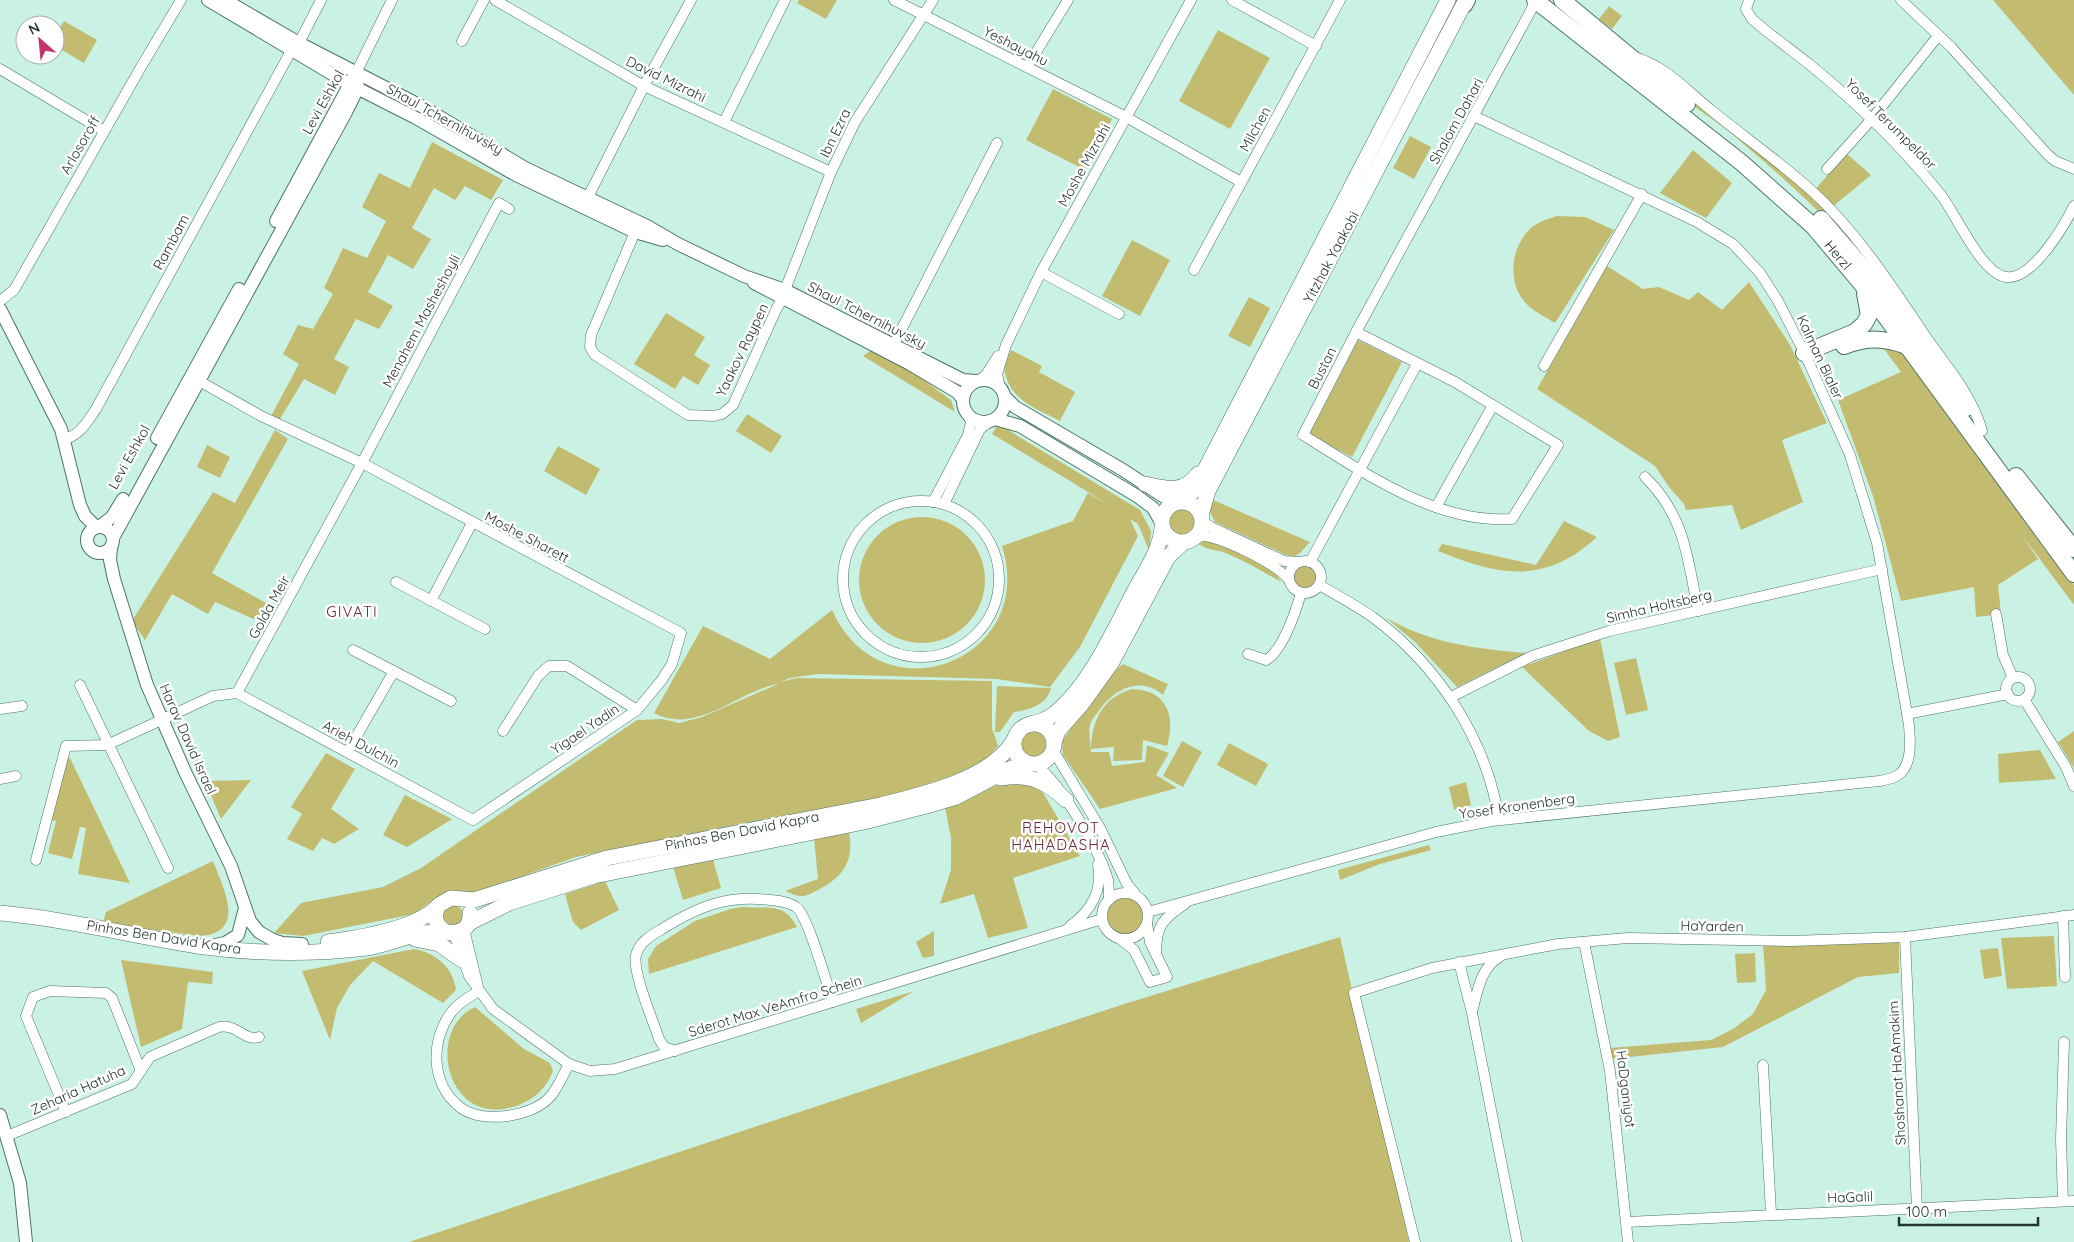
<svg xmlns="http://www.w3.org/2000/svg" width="2074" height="1242" font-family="Quicksand,sans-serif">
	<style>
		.green { fill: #c3bc70 }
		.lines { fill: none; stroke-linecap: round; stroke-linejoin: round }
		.minor-casing { stroke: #4e7367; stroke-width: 11 }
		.tertiary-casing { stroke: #4e7367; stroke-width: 14 }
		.secondary-casing { stroke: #4e7367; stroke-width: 16 }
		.primary-casing { stroke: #4e7367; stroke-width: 18 }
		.minor { stroke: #fff; stroke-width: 10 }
		.tertiary { stroke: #fff; stroke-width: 12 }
		.secondary { stroke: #fff; stroke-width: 15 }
		.primary { stroke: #fff; stroke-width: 16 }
		.labels { text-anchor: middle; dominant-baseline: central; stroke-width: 5; stroke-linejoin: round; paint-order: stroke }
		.street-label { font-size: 14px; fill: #24342f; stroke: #fff }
		.neighbourhood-label { font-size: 15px; letter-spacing: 1px; fill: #6d283f; stroke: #fff }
	</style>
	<rect width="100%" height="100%" fill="#c9f2e4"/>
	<g class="green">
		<path d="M799,0H837L826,19L797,3Z"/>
		<path d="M1993,0H2074V95Z"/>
		<path d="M1609,6L1622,16L1612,29L1599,19Z"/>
		<path d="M64,21L97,40L84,63L55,46V36Z"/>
		<path d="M1218,30L1270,58L1230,129L1179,101Z"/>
		<path d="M1646,61L1811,192L1883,278C1836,226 1787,180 1733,135C1705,111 1667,93 1646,61Z"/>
		<path d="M1053,89L1112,119L1085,170L1026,140Z"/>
		<path d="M1410,136L1431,147L1414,179L1393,168Z"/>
		<path d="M432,142L503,180L491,200L465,186L455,200L434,188L412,228L431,239L413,269L388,255L368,292L393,306L379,329L356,319L334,359L349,367L335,395L304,379L280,419L271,416L299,364L283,354L298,325L313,329L333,294L324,288L343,248L367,258L386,221L362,207L379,173L410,188Z"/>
		<path d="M1693,150L1732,183L1706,218L1660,193Z"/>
		<path d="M1846,153L1871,175L1831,208L1815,190Z"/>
		<path d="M1557,216L1585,217L1614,230L1555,323C1544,316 1528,309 1521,297C1508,277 1512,246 1530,229C1537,222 1548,219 1557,216Z"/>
		<path d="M1132,240L1170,260L1140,316L1102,296Z"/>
		<path d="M1607,266L1643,289L1659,287L1689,300L1698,292L1722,310L1749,282L1790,345L1827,423L1782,440L1803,502L1741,530L1732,505L1686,510L1684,504L1669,487L1655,466L1537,389Z"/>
		<path d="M1249,297L1270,308L1250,347L1228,336Z"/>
		<path d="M666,313L705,337L694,355L710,365L698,385L683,376L675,389L634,364Z"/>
		<path d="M1876,338L1894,343L2074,585V605L2022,535L2038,559L1998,585L2001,614L1976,617L1974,587L1901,601L1873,496L1838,400L1901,372Z"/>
		<path d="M1358,340L1402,362L1352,457L1309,435Z"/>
		<path d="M873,349L892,357L951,400L955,412L863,356Z"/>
		<path d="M1011,350L1042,366L1039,372L1075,392L1060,421C1034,407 1008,400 1004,367Z"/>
		<path d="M747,414L782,436L771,453L736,431Z"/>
		<path d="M998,424L1140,510L1151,531L1149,550L1138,524L1130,519L1138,536L1080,647L1050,687L997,679L817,674L790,678L780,682L797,678L992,681V728L998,746L982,765L951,777L876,800L748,822L576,857L477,892L437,897L414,914L303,936L274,933L301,903L383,887L421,868L637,720L662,719L679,723L702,717L778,684C738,691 697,736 654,713L703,626L770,659L832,610C881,720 1038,661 1002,546L1073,521L1088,493L1108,504L992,434Z"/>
		<path d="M275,430L288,439L212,573L275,608L265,624L215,602L208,614L172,594L145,640L132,621L213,492L235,503Z"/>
		<path d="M207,445L230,457L220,478L197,467Z"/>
		<path d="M558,446L600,469L586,495L544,471Z"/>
		<path d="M1213,500L1310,542L1300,553L1293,557L1284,554L1215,522L1210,512Z"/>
		<circle cx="1180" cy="521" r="16"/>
		<circle cx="922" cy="580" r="63"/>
		<path d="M1564,521L1597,537C1545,585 1499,576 1438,551L1442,544L1536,565Z"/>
		<path d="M1204,541H1217L1275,572L1281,582C1263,572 1247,562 1228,554C1218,549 1207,551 1199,544Z"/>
		<circle cx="1305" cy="577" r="13"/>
		<path d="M1385,617C1428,643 1477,649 1526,653L1457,687L1415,642Z"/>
		<path d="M1600,638L1620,737L1608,741L1589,731L1522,667Z"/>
		<path d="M1636,658L1648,710L1626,715L1614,663Z"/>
		<path d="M1123,664L1168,684L1163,695C1140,675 1113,689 1098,712C1096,715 1091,720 1090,725C1088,733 1091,744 1091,752H1109L1112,766L1145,762L1147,745L1169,753L1156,775L1177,788L1100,809L1063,755L1062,741L1109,675Z"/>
		<path d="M997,686L1051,688C1047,705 1029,710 1014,712L1000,732H995Z"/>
		<path d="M1132,689C1167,690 1176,716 1167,746L1143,740L1142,760L1113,761L1114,747L1091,749C1092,720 1102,698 1132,689Z"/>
		<circle cx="1033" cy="744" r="15"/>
		<path d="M2074,731V768L2058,742Z"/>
		<path d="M1182,741L1202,752L1183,787L1163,776Z"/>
		<path d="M1229,743L1268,764L1256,786L1217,765Z"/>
		<path d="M2040,750L2056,779L1999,783L1998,754Z"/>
		<path d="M326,753L355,769L331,809L359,829L334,844L322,838L313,851L287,839L302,814L291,807Z"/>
		<path d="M67,756L70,758L130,883L78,874L86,828L80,827L72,859L48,853L56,821L50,820Z"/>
		<path d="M251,780L221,819L205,781Z"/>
		<path d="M1466,782L1471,805L1454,810L1449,787Z"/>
		<path d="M1009,783L1034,786L1042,791L1080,856L1013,878L1028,928L988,938L974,894L940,904L951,870V838L945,807L993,786Z"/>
		<path d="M405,795L452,819L407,847L383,835Z"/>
		<path d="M849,831C854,860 845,876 818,890C813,892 806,897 800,896C795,896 789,892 785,891L818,879L814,838Z"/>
		<path d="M1429,845L1431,850L1380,864L1340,880L1338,870Z"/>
		<path d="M712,856L721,888L683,900L672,863Z"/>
		<path d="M213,861C224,890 248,934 198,936L103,923L106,912Z"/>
		<path d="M605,881L619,910L581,930L573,922L565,894Z"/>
		<circle cx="1125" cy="916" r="19"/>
		<circle cx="453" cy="915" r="10"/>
		<path d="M743,907C769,909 784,902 797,927L649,974L648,959L656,946L695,921L730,909Z"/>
		<path d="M934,931V956L923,958L916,942Z"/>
		<path d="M2054,936L2057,986L2007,989L2001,938Z"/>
		<path d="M1340,937L1409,1242H409L1118,1006Z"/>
		<path d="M1899,941V973L1858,977L1723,1047L1611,1059L1610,1048L1711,1040L1733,1029L1753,1014L1766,990L1763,943Z"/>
		<path d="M1998,948L2002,976L1984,979L1980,950Z"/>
		<path d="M414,949C436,953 453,967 456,990L443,1003L373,961L350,985L337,1008L330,1040L302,971Z"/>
		<path d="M1755,953L1756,982L1737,983L1735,954Z"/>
		<path d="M121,960L213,972L212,984L188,982L182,1029L141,1047Z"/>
		<path d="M914,991L861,1023L856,1009Z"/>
		<path d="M475,1007L524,1049L550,1063L553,1071C545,1090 535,1099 516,1106C447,1130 424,1030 475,1007Z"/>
	</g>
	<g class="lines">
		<g class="minor-casing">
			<g id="minor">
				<path d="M495,0L644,86L831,172"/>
				<path d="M894,0L1126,117L1241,182"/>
				<path d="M1232,0L1316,46"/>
				<path d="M1749,0L1746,9L1752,19C1770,35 1790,49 1809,64C1856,102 1903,148 1941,195C1957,216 1981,273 2006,277C2032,281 2064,226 2074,206"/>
				<path d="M1901,0L1951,47L2047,154L2055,161L2074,169"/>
				<path d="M462,41L484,0"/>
				<path d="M299,43L321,0"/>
				<path d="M1634,57C1665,65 1687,91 1711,110C1744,137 1780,162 1812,191C1858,233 1893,288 1928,340C1948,368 1973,397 1982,431"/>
				<path d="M1027,67L1068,0"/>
				<path d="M0,69L104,131"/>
				<path d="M357,71L392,0"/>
				<path d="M724,122L785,0"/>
				<path d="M1827,169L1871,120L1938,36"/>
				<path d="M587,199L644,86L691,0"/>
				<path d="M635,232L591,335L590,347L595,355L688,415L714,416L722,414L733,405L776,310L782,299L788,296"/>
				<path d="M1194,270L1340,0"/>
				<path d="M1041,272L1119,314"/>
				<path d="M785,290L831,172L855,122L933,0"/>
				<path d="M0,301L14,290L141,67L181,0"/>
				<path d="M1356,332L1455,382L1558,445L1512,519C1436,524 1365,473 1303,435L1356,332L1536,1"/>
				<path d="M894,344L997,143"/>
				<path d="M1544,366L1642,194"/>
				<path d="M194,378L261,416L362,463L681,633L672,664L661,681L637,710L473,820L237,693"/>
				<path d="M979,380L986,375L998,356"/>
				<path d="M1000,388L997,374L1006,345L1041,272L1191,0"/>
				<path d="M65,439C80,435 87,422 96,409L292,49"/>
				<path d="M1645,477C1685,516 1688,559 1698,611"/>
				<circle cx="921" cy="579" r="78"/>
				<path d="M933,502L968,435L971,422L967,411"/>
				<path d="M944,504L980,429L992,420"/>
				<path d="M1436,507L1493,405"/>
				<path d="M1202,521L1211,527L1284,561L1299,562"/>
				<path d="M1197,535C1220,536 1275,562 1289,580"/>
				<circle cx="1305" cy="577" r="16"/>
				<path d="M1310,562L1417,364"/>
				<path d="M396,582L485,629"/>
				<path d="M1319,585C1337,595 1357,606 1374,618C1439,667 1486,739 1499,819"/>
				<path d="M431,601L472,523"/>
				<path d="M1996,614L2003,655L2013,678"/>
				<path d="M353,650L451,701"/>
				<path d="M1248,654L1266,660C1282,652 1296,611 1301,593"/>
				<circle cx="2018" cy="689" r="12"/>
				<path d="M80,685L168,868"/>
				<path d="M237,693L362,463L499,203L509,209"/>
				<path d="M1451,697L1532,656L1609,631L1882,569"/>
				<path d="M2024,699L2066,767L2074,786"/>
				<path d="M0,709L22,706"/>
				<path d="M1907,714L2008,694"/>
				<path d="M503,731L538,676L549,666H567L637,710"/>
				<path d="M1053,750L1100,828L1127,884L1136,895"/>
				<path d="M348,751L394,671"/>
				<path d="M1034,764C1059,779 1100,852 1108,880C1109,887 1109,893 1109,900"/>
				<path d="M0,779L16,776"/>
				<path d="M36,860L66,746L107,745L213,696L237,693"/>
				<circle cx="1125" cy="916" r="23"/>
				<path d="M1148,912L1436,832L1491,821L1879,781C1885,780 1893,779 1898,775C1913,765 1910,740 1909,725L1877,543L1850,455L1805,354L1778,301L1760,273L1733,244L1697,222L1474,116"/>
				<path d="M2063,916L2065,977"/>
				<path d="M1070,926C1091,911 1103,890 1098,864"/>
				<path d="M464,929L478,987"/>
				<path d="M450,933L456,939L469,976L493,1009L569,1064L590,1071L615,1069L1102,919"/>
				<path d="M1905,937L1917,1209"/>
				<path d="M1120,939L1134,950L1150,982L1167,977L1150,942L1147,924"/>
				<path d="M1584,942L1610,1071L1628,1242"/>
				<path d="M1156,953C1156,926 1163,918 1185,904"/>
				<path d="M1459,962L1472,1013L1517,1242"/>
				<path d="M479,991C471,996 460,1002 454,1009C430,1037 429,1084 461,1108C483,1124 532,1117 550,1097C558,1088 563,1075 569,1064"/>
				<path d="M1472,1012C1478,990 1480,968 1501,956"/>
				<path d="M675,1051L664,1047L659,1039C653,1020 632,972 636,955C639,942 652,935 662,929C699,906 727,895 770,900C779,901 789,902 796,907C808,915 827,985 833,1002"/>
				<path d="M1763,1065L1771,1213"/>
				<path d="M66,1112L26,1016L33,997L50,991L106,993L112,998L141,1071"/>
				<path d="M7,1136L132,1084L150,1057L219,1027C236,1023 245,1042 259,1037"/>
				<path d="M2063,1201L2061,1139L2064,1042"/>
				<path d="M1627,1222L2074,1201"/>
				<path d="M1415,1242L1354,993L1432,968L1558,944L1628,938L1791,941L1905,937L2074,915"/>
			</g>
		</g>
		<g class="tertiary-casing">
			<g id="tertiary">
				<path d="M208,0L349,84L416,118L516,175L635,232L663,240"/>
				<path d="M225,0L299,43L423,107L525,168L647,226L678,244L744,276L785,290L963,380L975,381"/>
				<path d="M276,221L353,78"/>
				<path d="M754,283L910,364L957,392L963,399"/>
				<path d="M0,309L61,429L80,505L85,516L96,527"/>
				<circle cx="984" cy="401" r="21"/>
				<path d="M1005,397L1015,407L1123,470L1164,497L1177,502"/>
				<path d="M995,419L1020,426L1137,496L1153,508L1161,522"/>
				<path d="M157,438L239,289"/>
				<path d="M100,526L112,517L123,499"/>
				<circle cx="100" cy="540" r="13"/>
				<path d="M113,538L345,114L358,88L357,81"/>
				<path d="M111,547L110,560L114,579L147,685L186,774L231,866L250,921L259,932L273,940L282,943L302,944"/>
				<path d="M210,946L225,943L238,935L245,908"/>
				<path d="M0,1115L20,1183L26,1242"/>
			</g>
		</g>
		<g class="secondary-casing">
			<g id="secondary">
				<path d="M1145,484C1167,489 1183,494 1198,474"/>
				<path d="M1180,501L1194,491L1448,0"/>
				<circle cx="1182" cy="522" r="20"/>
				<path d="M1201,515L1208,491L1466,0"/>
				<circle cx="1034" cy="744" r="20"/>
				<path d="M1030,724C1039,722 1047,720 1054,714C1090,685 1114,630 1135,590C1146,570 1160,550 1162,528"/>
				<path d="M1054,743L1058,731L1081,705L1112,662L1168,557L1184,542"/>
				<path d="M1001,778C1029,773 1047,782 1066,800"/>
				<path d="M0,913C69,919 136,937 205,947C258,954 315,954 367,948C386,945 404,937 422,933C439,930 472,941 470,913"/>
				<path d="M469,923L509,903L594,876L864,822L930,805L956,797L1009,769L1027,763"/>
				<path d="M448,933C436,927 432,917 439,905L451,898L474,900L607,858L880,805C921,795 992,779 1014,740"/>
				<path d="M415,939L439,944L462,960"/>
				<path d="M328,942C358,938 418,929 439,905"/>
			</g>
		</g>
		<g class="primary-casing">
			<g id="primary">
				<path d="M1535,0L1742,163L1813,226L1861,283L2074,574"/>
				<path d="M1562,0L1687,104"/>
				<path d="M1464,5L1467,0"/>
				<path d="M1821,219L1871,277L1966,408"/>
				<path d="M1844,346C1868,337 1884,338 1907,346"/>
				<path d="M1804,353L1855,332L1864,324L1869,315L1865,294"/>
				<path d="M2016,476L2074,549"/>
			</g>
		</g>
		<use href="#minor" class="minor"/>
		<use href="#tertiary" class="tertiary"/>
		<use href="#secondary" class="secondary"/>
		<use href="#primary" class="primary"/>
	</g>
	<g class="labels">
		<g class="street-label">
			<text transform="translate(1016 46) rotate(27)">Yeshayahu</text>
			<text transform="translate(666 79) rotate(26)">David Mizrahi</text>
			<text transform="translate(323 102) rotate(-61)">Levi Eshkol</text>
			<text transform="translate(445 119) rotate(29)">Shaul Tchernihuvsky</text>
			<text transform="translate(1456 121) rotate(-61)">Shalom Dahari</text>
			<text transform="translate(1891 124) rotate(45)">Yosef Terumpeldor</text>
			<text transform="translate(1255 129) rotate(-61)">Milchen</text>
			<text transform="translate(835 133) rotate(-64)">Ibn Ezra</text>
			<text transform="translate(80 145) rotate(-60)">Arlosoroff</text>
			<text transform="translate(1084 165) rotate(-61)">Moshe Mizrahi</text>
			<text transform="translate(171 242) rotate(-62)">Rambam</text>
			<text transform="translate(1838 255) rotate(50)">Herzl</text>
			<text transform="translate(1331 257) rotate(-62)">Yitzhak Yaakobi</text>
			<text transform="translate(867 315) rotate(27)">Shaul Tchernihuvsky</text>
			<text transform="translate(421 321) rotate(-62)">Menahem Masheshoyli</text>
			<text transform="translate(742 350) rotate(-64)">Yaakov Raypen</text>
			<text transform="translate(1820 357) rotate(65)">Kalman Bialer</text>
			<text transform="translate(1322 368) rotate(-63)">Bustan</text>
			<text transform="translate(129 457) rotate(-61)">Levi Eshkol</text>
			<text transform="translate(527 537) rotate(28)">Moshe Sharett</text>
			<text transform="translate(1659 606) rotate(-13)">Simha Holtsberg</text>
			<text transform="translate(269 607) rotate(-61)">Golda Meir</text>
			<text transform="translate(585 729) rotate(-34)">Yigael Yadin</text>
			<text transform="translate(188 739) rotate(66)">Harav David Israel</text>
			<text transform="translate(361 744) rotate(28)">Arieh Dulchin</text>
			<text transform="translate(1517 806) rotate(-8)">Yosef Kronenberg</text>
			<text transform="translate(742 831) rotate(-11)">Pinhas Ben David Kapra</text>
			<text transform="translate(1712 926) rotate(1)">HaYarden</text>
			<text transform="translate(164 937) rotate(9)">Pinhas Ben David Kapra</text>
			<text transform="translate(775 1006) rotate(-17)">Sderot Max VeAmfro Schein</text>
			<text transform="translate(1897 1073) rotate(-93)">Shoshanat HaAmakim</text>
			<text transform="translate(1626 1089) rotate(83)">HaDganiyot</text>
			<text transform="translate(78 1090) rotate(-24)">Zeharia Hatuha</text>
			<text transform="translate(1850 1197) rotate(-2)">HaGalil</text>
		</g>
		<g class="neighbourhood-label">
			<text x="352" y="611">GIVATI</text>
			<text x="1061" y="827">REHOVOT<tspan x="1061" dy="17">HAHADASHA</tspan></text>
		</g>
	</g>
	<g transform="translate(40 40) rotate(333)"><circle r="24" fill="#ffffff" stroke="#a7aeac"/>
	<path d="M0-4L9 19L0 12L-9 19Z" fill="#c3376b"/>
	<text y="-8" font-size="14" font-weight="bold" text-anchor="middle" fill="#24342f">N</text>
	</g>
	<path d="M1899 1217v8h139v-8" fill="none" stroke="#24342f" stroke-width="2.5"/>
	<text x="1906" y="1217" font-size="15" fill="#24342f" stroke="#ffffff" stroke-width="4" paint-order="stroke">100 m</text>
</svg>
